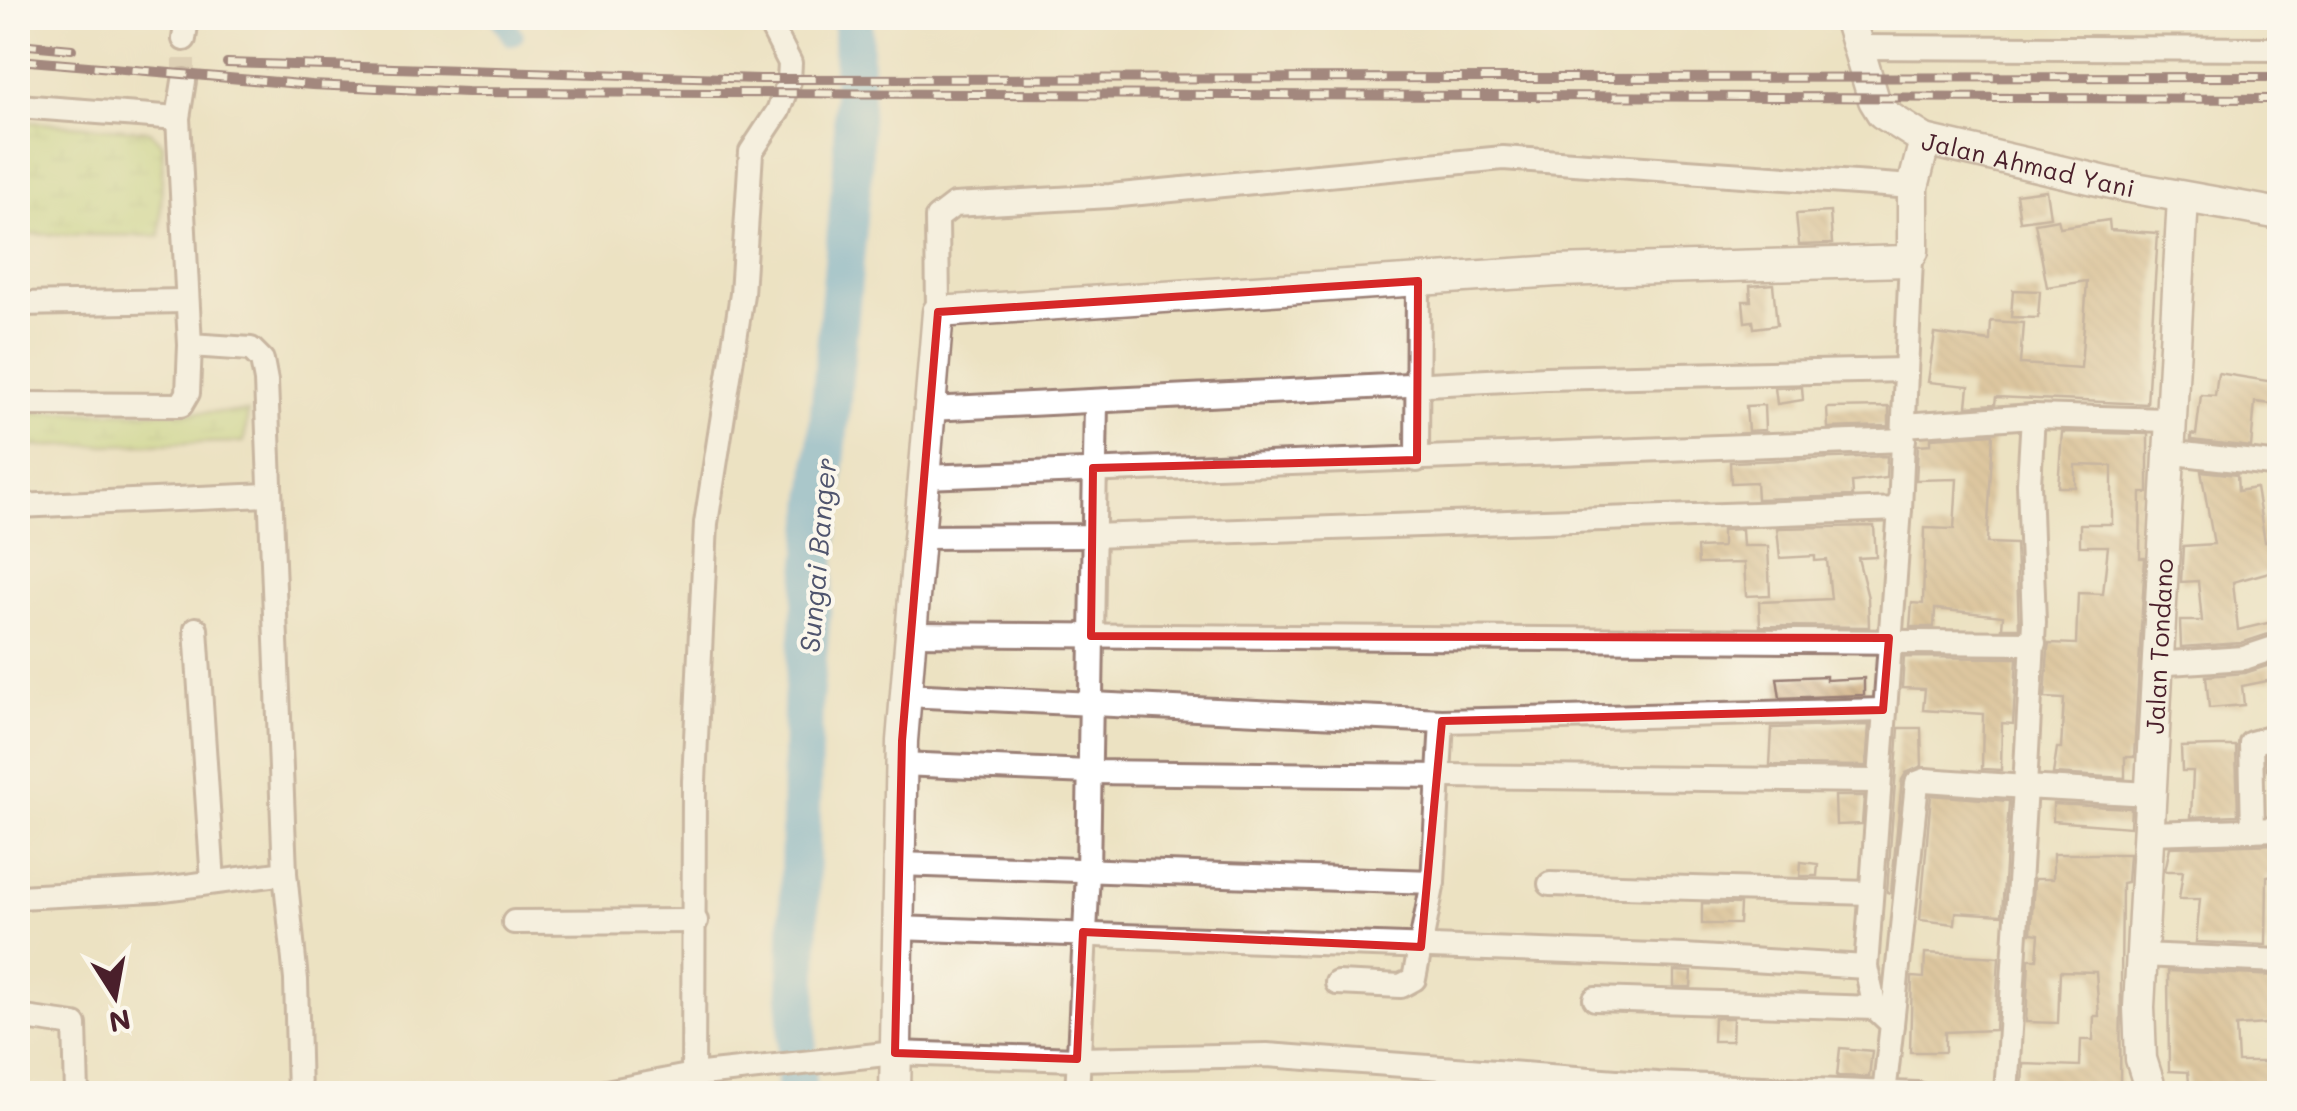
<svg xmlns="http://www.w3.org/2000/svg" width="2297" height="1111" font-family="Mali,sans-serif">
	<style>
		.wetland { fill: url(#wetland-marsh); stroke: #837952; stroke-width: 2.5 }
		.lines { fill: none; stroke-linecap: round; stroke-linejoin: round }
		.canal { stroke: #5aa6d3; stroke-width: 22 }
		.river { stroke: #5aa6d3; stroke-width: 40 }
		.building { fill: url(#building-back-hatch) }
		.minor-tunnel { stroke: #ccbba4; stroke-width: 22; stroke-dasharray: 22 11; stroke-linecap: butt }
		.minor-casing { stroke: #9b8076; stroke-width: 28 }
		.tertiary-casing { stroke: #9b8076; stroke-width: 35 }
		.minor { stroke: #fff; stroke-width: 22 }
		.tertiary { stroke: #fff; stroke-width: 30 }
		.rail-casing { stroke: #4a1f2b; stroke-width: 10 }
		.rail { stroke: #fbf7ec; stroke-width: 6; stroke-dasharray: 19; stroke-linecap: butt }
		.marked { fill: none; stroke: #d62828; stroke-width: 8; stroke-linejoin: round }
		.labels { text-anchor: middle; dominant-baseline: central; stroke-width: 8; stroke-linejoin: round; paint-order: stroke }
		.street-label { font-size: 25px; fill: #4a1f2b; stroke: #fbf7ec }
		.water-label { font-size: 28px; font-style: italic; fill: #50556e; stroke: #fbf7ec }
	</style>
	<defs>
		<pattern id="wetland-marsh" width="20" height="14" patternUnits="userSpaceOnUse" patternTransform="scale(2.5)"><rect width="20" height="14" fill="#bcd378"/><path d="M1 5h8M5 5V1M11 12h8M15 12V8" fill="none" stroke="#a3b568"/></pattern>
		<pattern id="building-back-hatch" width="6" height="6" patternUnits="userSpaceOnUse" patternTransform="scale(2.5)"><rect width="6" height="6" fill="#caa674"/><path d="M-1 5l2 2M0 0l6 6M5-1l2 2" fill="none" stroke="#a6875f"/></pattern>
	</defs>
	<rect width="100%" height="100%" fill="#fbf7ec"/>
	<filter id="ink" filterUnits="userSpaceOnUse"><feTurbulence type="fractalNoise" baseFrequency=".01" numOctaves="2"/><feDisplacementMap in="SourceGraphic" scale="20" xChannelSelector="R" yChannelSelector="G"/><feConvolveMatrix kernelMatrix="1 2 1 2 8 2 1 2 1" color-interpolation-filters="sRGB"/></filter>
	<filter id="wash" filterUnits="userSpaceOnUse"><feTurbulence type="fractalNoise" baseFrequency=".0048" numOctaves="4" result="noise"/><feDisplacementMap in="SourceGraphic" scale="40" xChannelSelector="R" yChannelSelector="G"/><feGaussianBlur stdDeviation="2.25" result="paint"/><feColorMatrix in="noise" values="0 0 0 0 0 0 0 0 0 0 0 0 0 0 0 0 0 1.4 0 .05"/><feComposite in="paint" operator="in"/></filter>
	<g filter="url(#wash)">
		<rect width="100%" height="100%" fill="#ece2c2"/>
		<g class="wetland">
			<path d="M18,121L150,131L163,144L160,236L18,234Z"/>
			<path d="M18,412H248L244,442L18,447Z"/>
		</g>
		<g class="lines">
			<path class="canal" d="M501,18L512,35"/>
			<path class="river" d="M796,1094L803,701L853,165V18"/>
		</g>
		<g id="blocks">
			<g class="building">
				<path d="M2046,190L2050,217L2020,221L2016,194Z"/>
				<path d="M1830,212L1832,244L1799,245L1796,214Z"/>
				<path d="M2058,219L2060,227L2109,220L2110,230L2158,233L2147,404L1996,397L1995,404L1967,406L1969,386L1928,382L1935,334L1990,341L1991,321L2023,323L2020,364L2081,368L2087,281L2047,287L2035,223Z"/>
				<path d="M1773,284L1777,325L1754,328L1753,321L1745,322L1743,301H1751L1750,286Z"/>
				<path d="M2013,290L2040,291L2038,318L2011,317Z"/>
				<path d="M2218,373L2280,383V405L2255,402L2251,447L2191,440V434L2196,435L2201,395L2215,396Z"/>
				<path d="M1802,387L1803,400L1777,404L1775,388Z"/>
				<path d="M1764,405L1765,430L1748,431L1746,406Z"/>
				<path d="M1889,407V426L1828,428L1827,408Z"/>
				<path d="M2062,432L2148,434V493H2141L2140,558H2145L2134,757H2125V778L2053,774L2057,748H2061L2064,699L2045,698L2048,649L2049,643L2076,644L2078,593L2103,594L2108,546H2080V524H2112V466L2075,465V487H2058Z"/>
				<path d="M1993,434L1987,543L2016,544L2019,628H2002L2003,616L1935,609L1934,627H1910L1912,603L1923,604L1925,528L1954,529L1957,479L1916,480L1918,445L1931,444V438Z"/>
				<path d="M1887,456L1886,478L1852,482L1853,496L1757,499L1756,482L1731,483L1730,462Z"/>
				<path d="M2201,471L2237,475L2238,491L2256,488L2265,542L2280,539V569L2233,582L2238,630L2276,621L2278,631L2241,643L2181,647L2180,621H2202L2198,581L2181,582L2183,546L2214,544Z"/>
				<path d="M1874,526L1876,557L1858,558L1868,598L1869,627L1760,626L1759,602L1831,599L1827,560L1815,561V556L1780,558L1777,528Z"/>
				<path d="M1742,529L1743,546H1768L1770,595L1746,596L1744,563L1698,564L1697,548L1722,547V530Z"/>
				<path d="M1904,657L2017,658L2013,724L2002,723L2001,770L1982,769L1983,714L1923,710L1925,689L1902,688Z"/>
				<path d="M2270,665L2272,680L2242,686L2244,705L2209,708L2206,676L2245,673Z"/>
				<path d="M1826,676V680L1864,678V695L1780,698L1777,678Z"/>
				<path d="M1869,725L1866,766L1770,765L1772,728Z"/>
				<path d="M1899,728H1921L1922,766L1906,773L1902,780L1891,893L1887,892Z"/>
				<path d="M2217,746H2236L2238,815L2191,817L2193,771H2182L2181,747Z"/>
				<path d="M2280,751V768L2267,770L2266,754Z"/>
				<path d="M1931,795L2009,801L2002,915L1956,912L1955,924L1920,920Z"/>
				<path d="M1835,796H1864L1862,824L1836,825Z"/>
				<path d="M2053,804L2131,808L2130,827L2053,821Z"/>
				<path d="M2280,844V874L2267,876L2266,945L2196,942L2200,899H2179L2183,871H2165L2170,847Z"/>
				<path d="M2053,854H2129L2127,882L2122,883L2120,1087H2112V1094L2022,1088L2023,1064L2080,1066L2081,1040H2093L2094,1016H2099L2096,972L2060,971L2058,1023L2026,1022L2029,959H2037L2039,934L2031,933L2034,879H2053Z"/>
				<path d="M1801,862L1818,864L1817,876H1800Z"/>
				<path d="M1702,903L1740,904L1739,924H1702Z"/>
				<path d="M1925,953L1999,957L1995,1030L1945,1032V1052H1910L1912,977L1924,978Z"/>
				<path d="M1674,971L1692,972L1691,987H1674Z"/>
				<path d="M2168,971L2280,976V1023L2236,1026L2238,1062H2280V1094H2190L2188,1072L2169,1071Z"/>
				<path d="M1714,1018H1733L1732,1041H1713Z"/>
				<path d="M1840,1048L1872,1051L1869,1077L1837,1076Z"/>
			</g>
		</g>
	</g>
	<g filter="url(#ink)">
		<use href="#blocks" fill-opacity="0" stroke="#9b8076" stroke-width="2.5"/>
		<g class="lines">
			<path class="minor-tunnel" d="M184,81V39"/>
			<g class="minor-casing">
				<g id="minor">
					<path d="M184,39L187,18"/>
					<path d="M1856,47L2280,49"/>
					<path d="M18,106L178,118"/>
					<path d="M18,304L185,301"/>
					<path d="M938,312L937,218L954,205L1110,196L1503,158L1913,187"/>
					<path d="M18,404L181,405L188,393L190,345"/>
					<path d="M930,409L1546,378L1905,370"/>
					<path d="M1904,425L2033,416L2168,420"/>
					<path d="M2166,452L2280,465"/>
					<path d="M1417,460L1418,281"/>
					<path d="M924,477L1904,440"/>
					<path d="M18,506L269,495"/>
					<path d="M919,537L1091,536L1900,509"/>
					<path d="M196,629L213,882"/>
					<path d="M911,634L2034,643"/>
					<path d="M2154,664L2244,658L2280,646"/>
					<path d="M906,695L1442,721L1883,710"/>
					<path d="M901,764L1089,772L1876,781"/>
					<path d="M2253,830L2251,743L2280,735"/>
					<path d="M2149,833L2280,829"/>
					<path d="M899,864L1433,882"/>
					<path d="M285,873L296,980L299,1094"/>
					<path d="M1550,884L1870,893"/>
					<path d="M18,897L156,890L285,873L266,381L262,360L251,349L190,345L178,118L184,81"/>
					<path d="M514,922L696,921"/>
					<path d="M897,928L1684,956L1866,967"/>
					<path d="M2141,955L2280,961"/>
					<path d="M1337,983L1401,986L1414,979L1433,882L1442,721"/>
					<path d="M1595,999L1875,1008"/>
					<path d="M18,1017L75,1025L77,1094"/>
					<path d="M1892,1024L1917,783L1925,780L2025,787L2034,622L2029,483L2033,416"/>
					<path d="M596,1094L693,1075L895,1053L1077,1059L1267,1055L1657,1084L1918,1094"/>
					<path d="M693,1094L694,781L706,523L742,294L751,152L778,111L789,81L790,63L767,18"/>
					<path d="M1077,1094L1088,872L1096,402"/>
					<path d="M1884,1094L1892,1024L1875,1008L1866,967L1900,509L1911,259"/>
					<path d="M2006,1094L2025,787L2150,794"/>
				</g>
			</g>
			<g class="tertiary-casing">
				<g id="tertiary">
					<path id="s1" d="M1849,18L1874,100L1882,113L1925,140L2124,186L2280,214"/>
					<path d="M895,1094L902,741L938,312L1557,271L1906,261L1913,251V187L1925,140"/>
					<path id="s2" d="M2152,1094L2141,1059L2139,1007L2183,198"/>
				</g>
			</g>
			<use href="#minor" class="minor"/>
			<use href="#tertiary" class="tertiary"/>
			<g class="rail-casing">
				<g id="rail">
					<path d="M18,44L72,49"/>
					<path d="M18,60L312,85L467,92L2280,99"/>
					<path d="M227,63L760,79L2280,77"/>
				</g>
			</g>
			<use href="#rail" class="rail"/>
		</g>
	</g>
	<path d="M0 0H2297V1111H0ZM1418,281L1417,460L1093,468L1091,636L1889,638L1883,710L1442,721L1421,947L1083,932L1077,1059L895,1053L902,741L938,312Z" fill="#ece2c2" fill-opacity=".55" fill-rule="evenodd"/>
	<path class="marked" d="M1418,281L1417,460L1093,468L1091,636L1889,638L1883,710L1442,721L1421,947L1083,932L1077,1059L895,1053L902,741L938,312Z"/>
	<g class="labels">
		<g class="street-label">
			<text stroke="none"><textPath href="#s1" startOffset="258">Jalan Ahmad Yani</textPath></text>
			<text stroke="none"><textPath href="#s2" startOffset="450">Jalan Tondano</textPath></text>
		</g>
		<g class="water-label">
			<text transform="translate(817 555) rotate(-85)">Sungai Banger</text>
		</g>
	</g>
	<rect width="2297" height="1111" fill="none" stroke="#fbf7ec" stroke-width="60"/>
	<g transform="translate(115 996) rotate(169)" stroke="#fbf7ec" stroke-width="8" paint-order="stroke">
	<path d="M0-8L18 38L0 25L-18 38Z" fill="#4a1f2b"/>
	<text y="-15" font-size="28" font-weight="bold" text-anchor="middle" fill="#4a1f2b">N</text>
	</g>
</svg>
